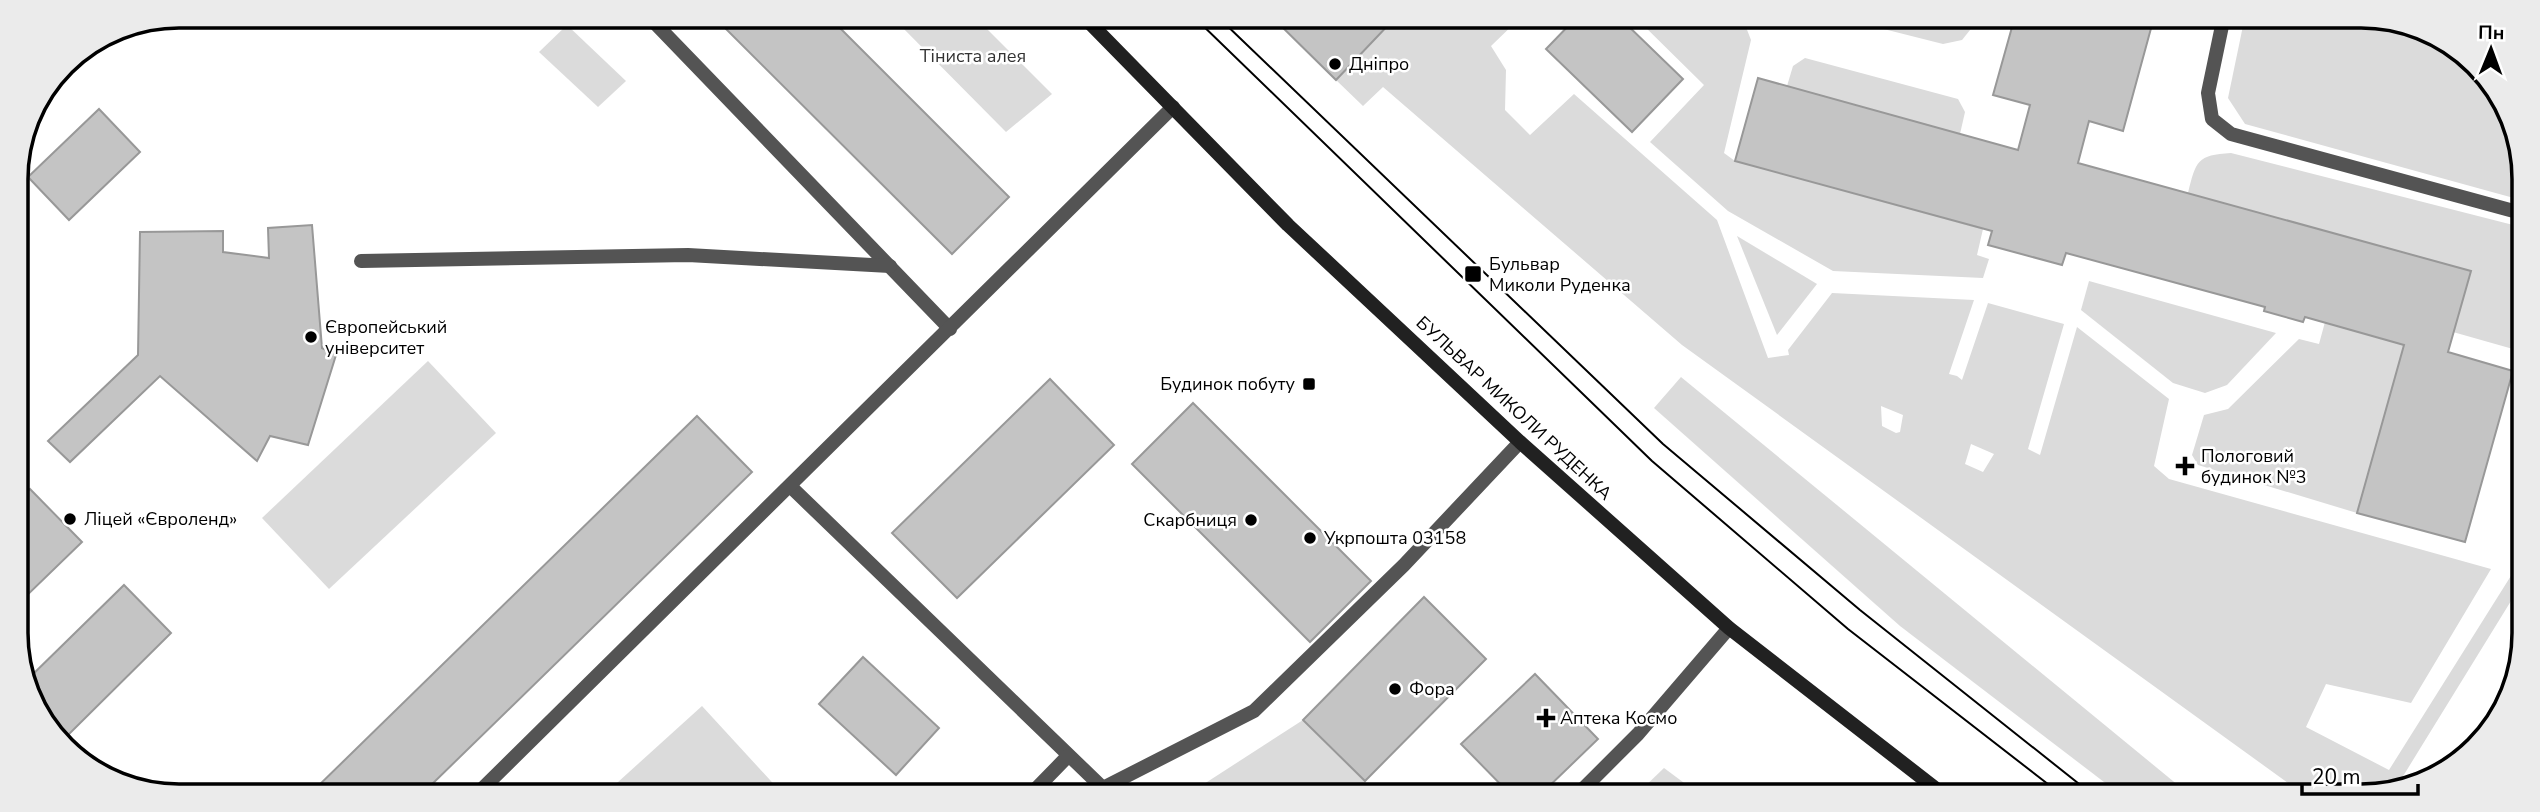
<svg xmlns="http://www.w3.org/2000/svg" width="2540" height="812" font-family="'Nunito Sans',sans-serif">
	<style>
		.green { fill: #dbdbdb; fill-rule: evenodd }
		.building { fill: #c4c4c4; stroke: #989898; stroke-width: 2 }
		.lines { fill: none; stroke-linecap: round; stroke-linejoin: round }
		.lane { stroke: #545454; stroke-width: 14 }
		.secondary { stroke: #212121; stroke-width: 14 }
		.tram { stroke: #000; stroke-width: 2 }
		.poi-dot { fill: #000; stroke: #fff; stroke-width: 2.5 }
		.labels { text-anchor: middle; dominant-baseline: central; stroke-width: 5; stroke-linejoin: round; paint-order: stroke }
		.park-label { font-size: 18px; fill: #323232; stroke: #fff }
		.poi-label { font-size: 18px; fill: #000; stroke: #fff; text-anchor: start }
		.street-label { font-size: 18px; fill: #000; stroke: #fff }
		.rim { fill: none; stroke: #000; stroke-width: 3.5 }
	</style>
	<rect width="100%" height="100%" fill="#fff"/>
	<g class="green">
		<path d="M893,18H976L1052,94L1006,132Z"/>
		<path d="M1394,19H1519L1491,46L1506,70L1505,110L1530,135L1574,94L1717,220L1768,358L1789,355L1788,350L1832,293L1974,300L1949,374L1957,376L1962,380L1988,303L2064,324L2028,449L2040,455L2077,327L2169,399L2154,466L2169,479L2491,569L2411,703L2326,684L2306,727L2389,770L2519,563V588L2397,786L2371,796H2306L1682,345L1383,87L1363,106L1336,80ZM1881,406L1903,415L1900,432L1896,433L1882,426ZM1971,444L1994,454L1983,472L1965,464Z"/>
		<path d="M1637,19L1735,20L1744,22L1751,40L1724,153L1735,161L1983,229L1977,255L1989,259L1983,278L1833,271L1728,211L1650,142L1704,85Z"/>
		<path d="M1848,20H1978L1962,40L1943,44Z"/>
		<path d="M2244,21H2403L2483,71L2521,148V200L2245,124L2228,98Z"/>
		<path d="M567,25L626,81L598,107L539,52Z"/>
		<path d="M1805,58L1958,99L1965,112L1960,134L1787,86L1793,66Z"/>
		<path d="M2231,153L2521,227L2520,351L2453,332L2470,271L2188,193C2196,161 2197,155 2231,153Z"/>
		<path d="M1737,236L1817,284L1777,335Z"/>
		<path d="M2089,281L2276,333L2227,385L2205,393L2173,383L2081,310Z"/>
		<path d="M2325,322L2404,345L2357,513L2198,465L2192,455L2204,415L2228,409L2299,339L2319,344Z"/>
		<path d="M428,361L496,433L329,589L262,518Z"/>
		<path d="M1681,377L2190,795H2121L1900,626L1654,408Z"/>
		<path d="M702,706L781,792H607Z"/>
		<path d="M1303,720L1377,794L1190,793Z"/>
		<path d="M1664,768L1699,794H1637Z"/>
	</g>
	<g class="building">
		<path d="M714,17H829L1009,197L952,254Z"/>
		<path d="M1274,19H1394L1336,80Z"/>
		<path d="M1575,19H1621L1683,79L1632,132L1546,49Z"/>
		<path d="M2014,20L2153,21L2123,131L2089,121L2078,163L2471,271L2448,352L2513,371L2465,542L2357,513L2404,345L2305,317L2303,322L2264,311L2265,307L2066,253L2062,265L1988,245L1992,231L1735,161L1758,78L2018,150L2030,105L1993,95Z"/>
		<path d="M99,109L140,152L69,220L28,177Z"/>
		<path d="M312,225L322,348L336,355L308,445L270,436L257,461L160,376L70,462L48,441L138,355L140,232L223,231V252L269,258L268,228Z"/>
		<path d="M1050,379L1114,445L957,598L892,533Z"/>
		<path d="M1193,403L1371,581L1310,642L1132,464Z"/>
		<path d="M697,416L752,472L425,791H313Z"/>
		<path d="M30,489L82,542L18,604V501Z"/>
		<path d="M124,585L171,633L60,743L57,741L27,680Z"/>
		<path d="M1424,597L1486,659L1365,781L1303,720Z"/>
		<path d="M863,657L939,728L896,775L819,704Z"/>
		<path d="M1535,674L1598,739L1541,794H1510L1461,744Z"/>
	</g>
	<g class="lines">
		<g class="lane">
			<path d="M649,17L950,329"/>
			<path d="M2223,21L2208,93L2212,119L2231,134L2521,213"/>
			<path d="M361,261L688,255L890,266"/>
			<path d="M790,486L1108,793"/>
			<path d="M1103,788L1254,711L1404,565L1520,442"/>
			<path d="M480,791L1173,107"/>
			<path d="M1032,793L1068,756"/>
			<path d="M1578,794L1638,734L1729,628"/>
		</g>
		<path class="secondary" d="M1085,18L1288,225L1520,442L1729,628L1944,795"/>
		<g class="tram">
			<path d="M1195,18L1652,461L1848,629L2062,795"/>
			<path d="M1219,18L1663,444L1860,610L2093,795"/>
		</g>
	</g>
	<g class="poi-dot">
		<circle cx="1335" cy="64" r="7"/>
		<rect x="1464" y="265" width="18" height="18" rx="3.5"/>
		<circle cx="311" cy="337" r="7"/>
		<rect x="1302" y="377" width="14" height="14" rx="3.5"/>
		<path d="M2181.5 455.5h7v7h7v7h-7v7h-7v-7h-7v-7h7z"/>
		<circle cx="70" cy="519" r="7"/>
		<circle cx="1251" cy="520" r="7"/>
		<circle cx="1310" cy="538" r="7"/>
		<circle cx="1395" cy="689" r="7"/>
		<path d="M1542.5 707.5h7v7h7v7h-7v7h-7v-7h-7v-7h7z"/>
	</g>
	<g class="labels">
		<g class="park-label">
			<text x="973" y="56">Тіниста алея</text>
		</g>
		<g class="poi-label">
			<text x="1349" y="64">Дніпро</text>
			<text x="1489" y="264">Бульвар<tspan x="1489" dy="21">Миколи Руденка</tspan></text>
			<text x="325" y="327">Європейський<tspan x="325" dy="21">університет</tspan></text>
			<text x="1295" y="384" text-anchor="end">Будинок побуту</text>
			<text x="2201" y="456">Пологовий<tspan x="2201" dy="21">будинок №3</tspan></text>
			<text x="84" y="519">Ліцей «Євроленд»</text>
			<text x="1237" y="520" text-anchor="end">Скарбниця</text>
			<text x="1324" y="538">Укрпошта 03158</text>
			<text x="1409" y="689">Фора</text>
			<text x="1560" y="718">Аптека Космо</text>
		</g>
		<g class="street-label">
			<text transform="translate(1514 408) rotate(43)">БУЛЬВАР МИКОЛИ РУДЕНКА</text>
		</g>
	</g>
	<path d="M0 0H2540V812H0ZM179 28H2361A151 151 0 0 1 2512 179V633A151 151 0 0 1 2361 784H179A151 151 0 0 1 28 633V179A151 151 0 0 1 179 28Z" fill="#ebebeb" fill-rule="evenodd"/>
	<path class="rim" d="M179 28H2361A151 151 0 0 1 2512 179V633A151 151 0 0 1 2361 784H179A151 151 0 0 1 28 633V179A151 151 0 0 1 179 28Z"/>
	<g transform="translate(2491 49) rotate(1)" stroke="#ffffff" stroke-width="5" paint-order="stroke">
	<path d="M0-5L12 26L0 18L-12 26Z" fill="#000000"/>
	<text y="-10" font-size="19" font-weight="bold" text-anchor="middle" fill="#000000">Пн</text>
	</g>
	<path d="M2302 784v10h116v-10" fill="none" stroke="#000000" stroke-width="3.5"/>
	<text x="2312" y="784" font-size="21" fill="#000000" stroke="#ffffff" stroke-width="5" paint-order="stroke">20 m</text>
</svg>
